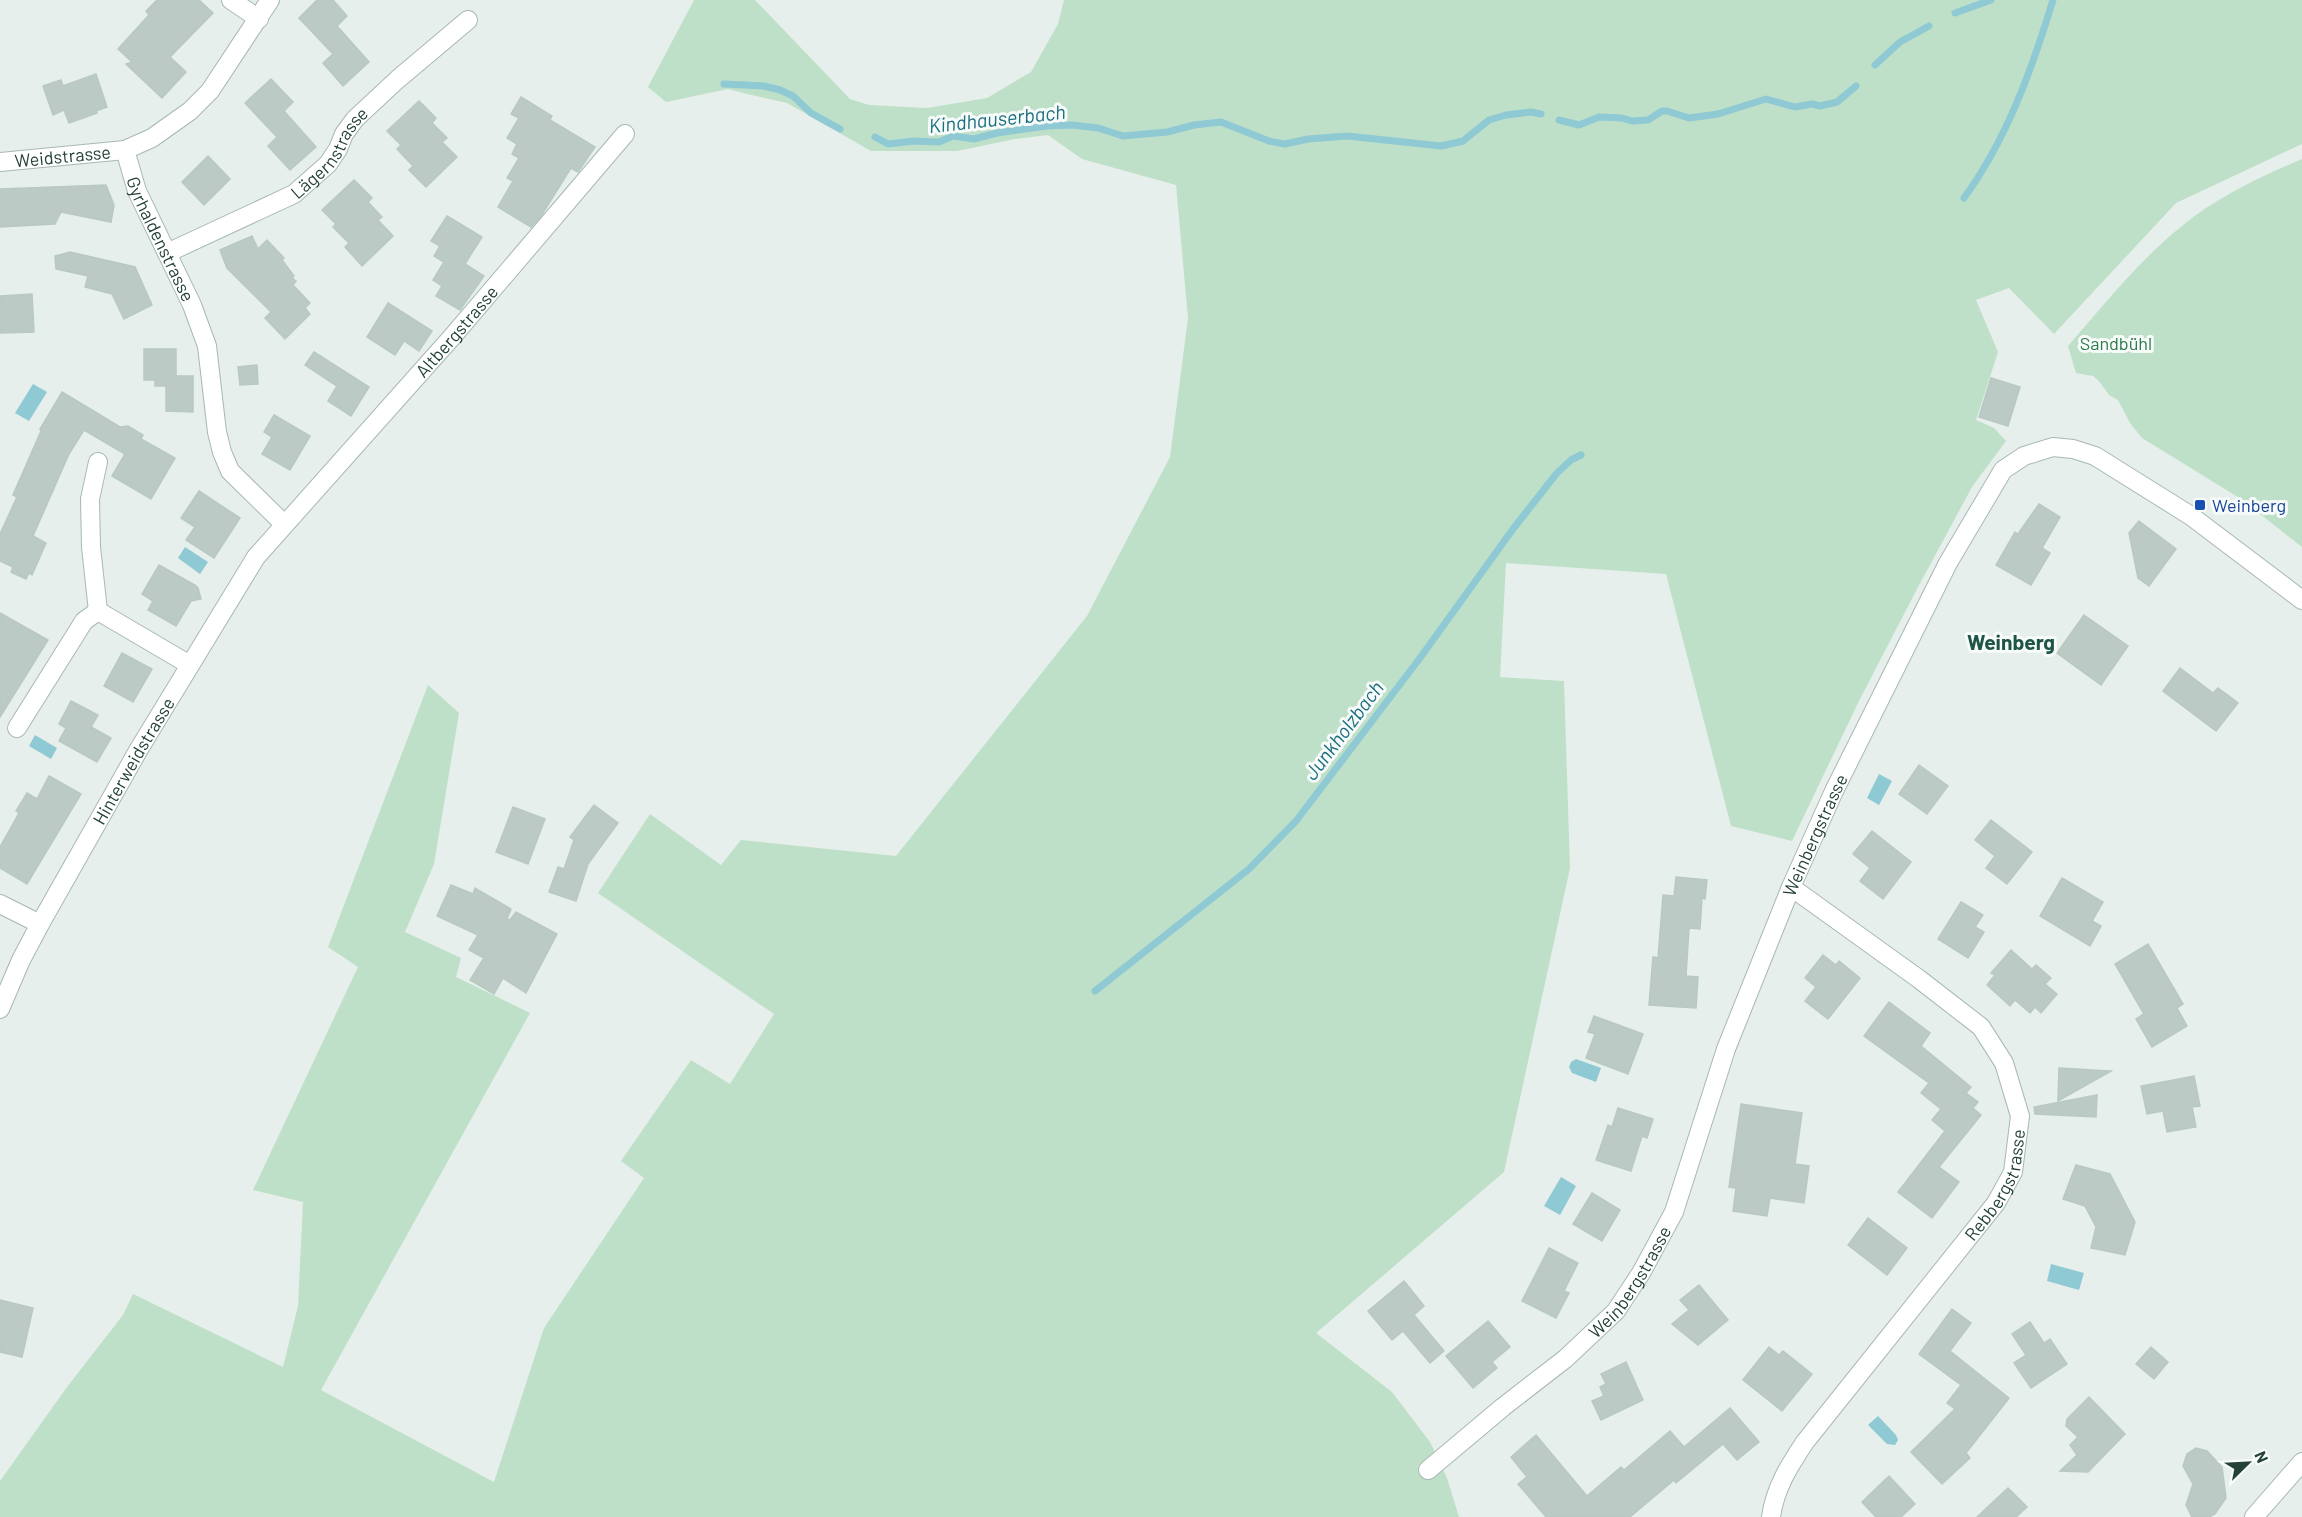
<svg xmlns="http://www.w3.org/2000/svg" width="2302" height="1517" font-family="Barlow,sans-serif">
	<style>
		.green { fill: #bfe0c8 }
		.water { fill: #8ec9d4 }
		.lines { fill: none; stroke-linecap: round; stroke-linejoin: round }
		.stream { stroke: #8ec9d4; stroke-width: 7 }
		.building { fill: #bbcac4; stroke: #b8c9c2; stroke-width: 1.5 }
		.street-casing { stroke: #a8b8b2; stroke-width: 20 }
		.street { stroke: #fff; stroke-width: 18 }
		.transit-dot { fill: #1a4fb4; stroke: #f7fbf9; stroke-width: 2 }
		.labels { text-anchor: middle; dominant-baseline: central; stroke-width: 6; stroke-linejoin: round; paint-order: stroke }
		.street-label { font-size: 18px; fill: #24423a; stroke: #f7fbf9 }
		.park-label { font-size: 18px; fill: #2d7a4b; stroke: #f7fbf9 }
		.transit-label { font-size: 18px; fill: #164399; stroke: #f7fbf9; text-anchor: start }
		.water-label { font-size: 20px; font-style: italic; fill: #1c6f80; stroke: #f7fbf9 }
		.quarter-label { font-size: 21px; font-weight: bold; fill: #1f5548; stroke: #f7fbf9 }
	</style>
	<rect width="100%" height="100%" fill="#e6efeb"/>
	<g class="green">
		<path d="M694,0H755L850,99L869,105L927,108L987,98L1031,72L1058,24L1064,0H2302V144L2176,203L2054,334L2009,288L1976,300L1998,352L1976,420L1994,428L2006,441L1972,487L1917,589L1859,701L1792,841L1731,826L1666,574L1506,563L1500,677L1564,681L1570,868L1504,1172L1316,1333L1392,1392L1430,1442L1447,1478L1459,1517H0V1481L67,1387L123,1315L133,1294L283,1367L298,1306L303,1202L253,1190L358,967L328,947L428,685L459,713L434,864L405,932L461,958L456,977L530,1013L321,1390L494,1482L544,1328L644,1178L621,1161L691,1060L730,1084L774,1014L598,893L650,814L721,865L741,840L896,856L1087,616L1170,457L1188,318L1176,185L1082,159L1048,135L1015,139L957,151H871L787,103L747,94L728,89L666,102L648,87Z"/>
		<path d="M2302,159V547L2241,499L2142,438L2130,423L2118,400L2109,395L2099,381L2093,376L2076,373L2068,346C2104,305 2139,260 2182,226C2217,197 2260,177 2302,159Z"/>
	</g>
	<g class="water">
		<path d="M33,384L47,392L29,421L15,413Z"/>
		<path d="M185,547L208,562L200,574L178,558Z"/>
		<path d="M35,735L57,748L51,759L29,746Z"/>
		<path d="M1879,774L1892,781L1879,805L1867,798Z"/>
		<path d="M1576,1059L1601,1068L1596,1082L1572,1073L1569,1067L1571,1062Z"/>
		<path d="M1561,1177L1576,1186L1560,1215L1544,1206Z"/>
		<path d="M2051,1264L2084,1273L2079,1290L2047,1281Z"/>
		<path d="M1878,1416L1896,1435L1898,1440L1895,1445L1887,1444L1868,1425Z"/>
	</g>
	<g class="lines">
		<g class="stream">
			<path d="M1955,13L1991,0"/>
			<path d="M1875,65L1900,42L1929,26"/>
			<path d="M724,84L764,86L780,90L793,96L811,113L840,129"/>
			<path d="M1559,120L1579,125L1599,117L1622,118L1632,121L1648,120L1662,111H1667L1689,118L1718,114L1766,99L1795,107L1812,104L1820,106L1837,102L1856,86"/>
			<path d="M875,137L888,144L914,141L939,142L953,136L974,139L997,133L1047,126L1072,125L1098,128L1123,136L1167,132L1194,125L1221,122L1269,141L1285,144L1308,139L1347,136L1441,146L1463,141L1489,120L1506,115L1531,112L1541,114"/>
			<path d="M1964,198C2007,139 2032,69 2053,0"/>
			<path d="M1095,991L1249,869L1296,821L1420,658L1513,529L1557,473L1571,460L1581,455"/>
		</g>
	</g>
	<g class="building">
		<path d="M157,0H199L213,13L170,57L186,72L162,98L126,64L132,62L118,49L149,15L146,11Z"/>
		<path d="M317,0H333L347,16L337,26L369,62L343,86L323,63L333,54L299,18Z"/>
		<path d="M96,74L107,107L96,111L97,113L69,123L64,110L53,115L43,86L61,80L63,86Z"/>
		<path d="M271,79L293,102L284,111L316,147L290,170L268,146L277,137L245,103Z"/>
		<path d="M521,97L552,116L550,120L595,147L578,172L571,168L541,216L531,227L498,207L513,181L507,178L519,158L512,154L517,144L507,138L519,118L511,114Z"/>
		<path d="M419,101L436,118L432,123L447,138L442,142L457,157L426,187L409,170L413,166L397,149L401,145L387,131Z"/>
		<path d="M208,156L230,179L204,205L182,182Z"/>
		<path d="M354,180L372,198L368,202L382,217L378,220L393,236L362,266L345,247L349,243L333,227L336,224L322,210Z"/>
		<path d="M106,185L114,205L111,222L61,212L55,224L0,227V189Z"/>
		<path d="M447,216L482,237L465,264L484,276L460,310L436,296L442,286L433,280L444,262L434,256L440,246L431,241Z"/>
		<path d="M252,236L258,249L267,240L284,258L282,260L294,276L292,278L296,281L293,285L310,303L305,308L310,314L285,339L265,318L271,312L227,268L220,250Z"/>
		<path d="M70,252L135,267L152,305L124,319L112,294L85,287L88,276L56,269L55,256Z"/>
		<path d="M32,294L34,332L0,333V296Z"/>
		<path d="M388,303L432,331L419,351L404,341L395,355L367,337Z"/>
		<path d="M144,349H176V376H193V412L166,411V386H155V380H144Z"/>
		<path d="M314,352L369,387L351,416L328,401L337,386L305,365Z"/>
		<path d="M257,365L258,384L240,385L238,367Z"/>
		<path d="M1991,378L2020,387L2008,426L1979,417Z"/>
		<path d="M62,392L120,427L128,426L143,435L141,439L175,458L151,499L112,476L125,454L84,430L69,454L33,536L46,543L32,575L29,573L26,579L11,572L13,567L0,561V534L17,497L13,495L41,431L40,429Z"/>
		<path d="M274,415L310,436L290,470L262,454L272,437L264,432Z"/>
		<path d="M199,491L240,518L214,558L186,540L195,527L181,518Z"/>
		<path d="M2039,504L2060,517L2042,548L2050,553L2031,585L1996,565L2015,532L2018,534Z"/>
		<path d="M2139,521L2176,549L2149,586L2138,578L2129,533Z"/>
		<path d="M159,565L195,585L198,588L201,599L191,601L176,626L148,610L153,601L142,594Z"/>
		<path d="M0,613L48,640L0,717Z"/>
		<path d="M2084,615L2128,646L2101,685L2057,653Z"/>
		<path d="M122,653L152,669L133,702L104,686Z"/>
		<path d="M2180,668L2213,693L2218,688L2238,703L2216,731L2163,691Z"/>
		<path d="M71,701L98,715L91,727L111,738L97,762L59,741L66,728L59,724Z"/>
		<path d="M1919,765L1948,786L1927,814L1899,794Z"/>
		<path d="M49,776L81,794L27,884L0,868V847L19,813L16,811L27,793L37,799Z"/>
		<path d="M594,805L618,823L588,864L576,901L549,892L558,867L564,869L574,840L570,837Z"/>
		<path d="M513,807L545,819L528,864L496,852Z"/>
		<path d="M1991,820L2032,852L2007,884L1986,868L1995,856L1975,840Z"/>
		<path d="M1872,831L1911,862L1883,899L1860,881L1870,868L1853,854Z"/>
		<path d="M1676,877L1707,880L1705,899L1702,898L1700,929L1689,928L1686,976L1698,977L1696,1008L1649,1005L1653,957L1658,958L1663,895L1674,896Z"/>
		<path d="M2062,878L2103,902L2092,921L2101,926L2090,946L2040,916Z"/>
		<path d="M451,885L473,894L475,888L511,909L507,919L510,920L516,912L557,934L526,993L503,978L494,994L470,980L484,958L469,950L478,935L437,916Z"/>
		<path d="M1961,902L1983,915L1975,927L1984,932L1968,958L1938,939Z"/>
		<path d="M2148,944L2183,1004L2177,1008L2187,1026L2152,1047L2136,1019L2144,1014L2115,964Z"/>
		<path d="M2011,950L2032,969L2036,965L2051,978L2045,984L2057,994L2041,1013L2035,1007L2030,1013L2015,1000L2010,1006L1987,985L1995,975L1991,973Z"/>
		<path d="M1823,955L1836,965L1839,961L1860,978L1828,1019L1805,1001L1816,987L1805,978Z"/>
		<path d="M1889,1002L1930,1033L1921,1046L1971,1087L1966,1093L1978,1102L1973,1108L1981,1115L1939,1167L1959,1182L1932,1218L1898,1192L1945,1131L1932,1120L1941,1109L1921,1093L1929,1083L1864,1036Z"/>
		<path d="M1594,1016L1643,1034L1628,1074L1586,1058L1595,1034L1588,1032Z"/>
		<path d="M2059,1068L2111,1071L2058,1101Z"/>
		<path d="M2194,1076L2200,1106L2192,1107L2196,1127L2167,1132L2163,1111L2147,1114L2141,1086Z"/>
		<path d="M2097,1095L2096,1117L2035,1114L2034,1107Z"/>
		<path d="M1741,1104L1802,1113L1795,1164L1809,1166L1804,1203L1770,1198L1767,1216L1733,1211L1736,1188L1729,1187Z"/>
		<path d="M1618,1108L1653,1119L1647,1138L1642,1136L1631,1171L1596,1160L1608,1125L1612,1127Z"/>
		<path d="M2076,1165L2110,1174L2135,1222L2125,1255L2091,1248L2096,1227L2085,1206L2063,1199Z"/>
		<path d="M1592,1193L1620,1210L1602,1241L1573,1224Z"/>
		<path d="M1868,1218L1907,1248L1887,1275L1848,1245Z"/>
		<path d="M1549,1248L1578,1263L1564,1291L1569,1293L1556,1318L1522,1301Z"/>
		<path d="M1404,1281L1424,1306L1414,1315L1444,1351L1430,1363L1403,1331L1392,1340L1368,1311Z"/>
		<path d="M1699,1285L1728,1320L1698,1345L1672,1324L1689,1310L1680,1300Z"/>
		<path d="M0,1300L33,1308L22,1357L0,1352Z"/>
		<path d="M1952,1309L1971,1323L1950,1351L2009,1398L1966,1453L1970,1458L1942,1484L1911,1452L1955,1409L1947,1403L1961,1385L1919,1354Z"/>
		<path d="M1488,1321L1510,1347L1492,1362L1497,1368L1473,1388L1446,1356Z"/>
		<path d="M2030,1322L2044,1343L2050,1339L2067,1364L2031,1388L2014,1363L2026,1355L2012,1334Z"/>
		<path d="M1769,1347L1779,1355L1783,1351L1812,1374L1782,1411L1743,1380Z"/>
		<path d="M2151,1347L2168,1362L2154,1379L2136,1364Z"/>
		<path d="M1626,1362L1643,1400L1601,1420L1592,1401L1604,1396L1600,1387L1606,1384L1601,1374Z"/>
		<path d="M2089,1397L2125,1434L2088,1472L2060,1471L2077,1455L2070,1445L2078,1437L2066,1426L2067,1419Z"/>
		<path d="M1730,1408L1759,1442L1737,1460L1723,1444L1676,1483L1674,1480L1630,1517H1546L1518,1484L1527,1477L1511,1457L1536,1435L1587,1496L1621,1467L1624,1470L1670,1431L1684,1447Z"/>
		<path d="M2196,1448L2207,1451L2222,1467L2226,1498L2215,1514L2209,1517H2192L2186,1505L2193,1484L2183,1466L2187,1454Z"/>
		<path d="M1889,1476L1915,1504L1901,1517H1876L1862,1502Z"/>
		<path d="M2008,1488L2027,1507L2016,1517H1977Z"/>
	</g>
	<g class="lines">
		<g class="street-casing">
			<g id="street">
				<path d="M231,0L259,19"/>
				<path id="s1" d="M125,150L137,191L192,305L207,346L217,432L222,452L230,471L284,524"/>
				<path id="s2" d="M0,162L125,150L152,138L190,111L210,91L270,0"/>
				<path id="s3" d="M167,253L294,194L328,164L338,149L344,134L355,119L398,79L468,20"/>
				<path d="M98,462L90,499L91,547L98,611L190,665"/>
				<path d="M17,728L84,621L98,611"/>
				<path d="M0,904L40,924"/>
				<path id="s4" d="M0,1009L21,960L40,924L139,749L256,557L452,337L625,134"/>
				<path id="s5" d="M1428,1470L1503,1407L1565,1359L1616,1311L1641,1273L1674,1212L1726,1049L1791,887L1834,791L1948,563L2003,470L2024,456L2053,447L2073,449L2095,456L2191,516L2302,600"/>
				<path id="s6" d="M1771,1517C1775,1488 1789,1466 1805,1442L1996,1203L2013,1172L2020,1116L2004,1063L1981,1027L1919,979L1791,887"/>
				<path d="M2254,1517L2302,1462"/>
			</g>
		</g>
		<use href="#street" class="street"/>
	</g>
	<rect class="transit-dot" x="2194" y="499" width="12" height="12" rx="3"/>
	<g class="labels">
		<g class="street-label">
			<text stroke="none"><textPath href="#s3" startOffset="195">Lägernstrasse</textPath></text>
			<text stroke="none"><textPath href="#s2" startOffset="63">Weidstrasse</textPath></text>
			<text stroke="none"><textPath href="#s1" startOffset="96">Gyrhaldenstrasse</textPath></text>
			<text stroke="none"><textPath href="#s4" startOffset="822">Altbergstrasse</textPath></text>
			<text stroke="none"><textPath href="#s4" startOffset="282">Hinterweidstrasse</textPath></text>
			<text stroke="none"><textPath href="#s5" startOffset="764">Weinbergstrasse</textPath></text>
			<text stroke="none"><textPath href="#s6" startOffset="406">Rebbergstrasse</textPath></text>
			<text stroke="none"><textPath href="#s5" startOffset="278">Weinbergstrasse</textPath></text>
		</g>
		<g class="park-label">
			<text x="2116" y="343">Sandbühl</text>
		</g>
		<g class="transit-label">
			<text x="2212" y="505">Weinberg</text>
		</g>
		<g class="water-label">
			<text transform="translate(997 118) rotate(-6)">Kindhauserbach</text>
			<text transform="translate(1343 730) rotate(-53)">Junkholzbach</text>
		</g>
		<g class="quarter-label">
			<text x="2011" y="641">Weinberg</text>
		</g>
	</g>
	<g transform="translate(2248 1463) rotate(66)" stroke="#f7fbf9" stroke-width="4.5" paint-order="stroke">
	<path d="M0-4.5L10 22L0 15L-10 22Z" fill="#24423a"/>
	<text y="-9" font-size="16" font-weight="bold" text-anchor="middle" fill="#24423a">N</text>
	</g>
</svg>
